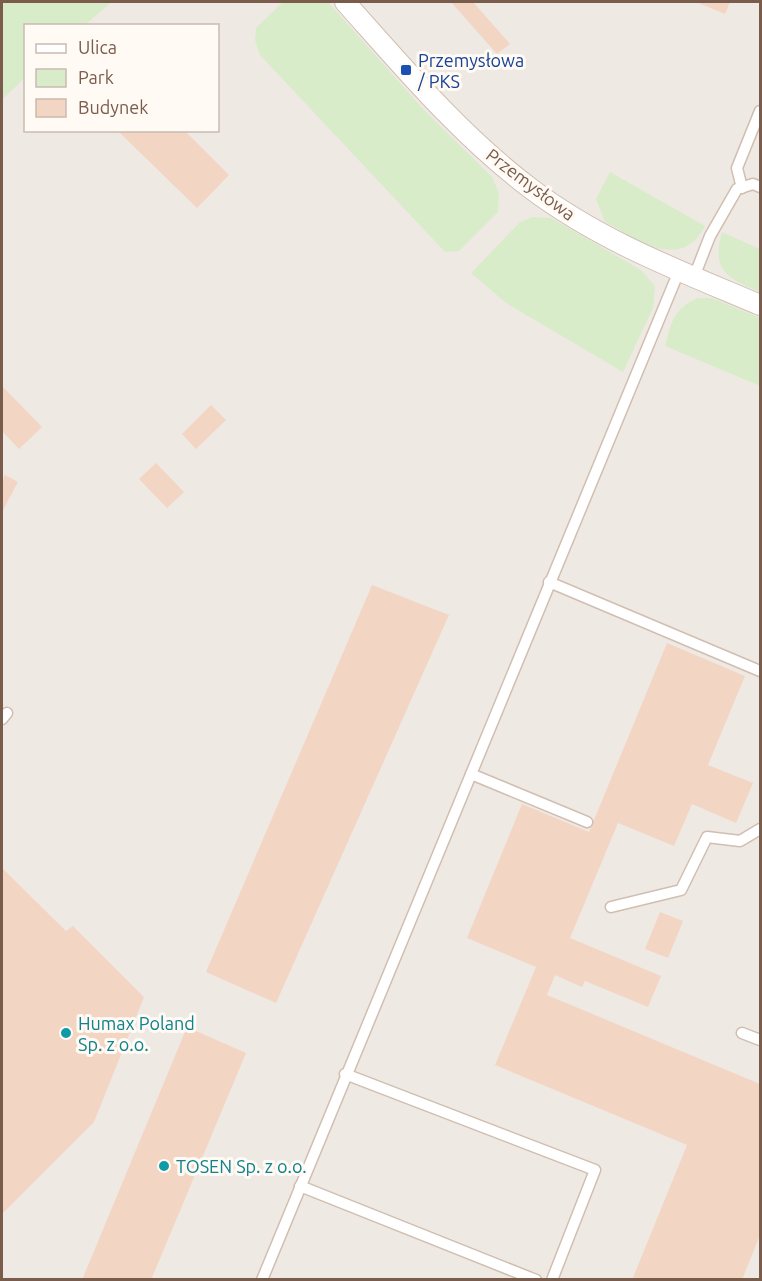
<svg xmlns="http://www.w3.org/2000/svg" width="762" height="1281" font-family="Ubuntu,sans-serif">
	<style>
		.industrial { fill: #efe9e4 }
		.green { fill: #d8ecc9 }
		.building { fill: #f3d5c3 }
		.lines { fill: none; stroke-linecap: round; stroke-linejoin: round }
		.lane-casing { stroke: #d1beb0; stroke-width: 13 }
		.street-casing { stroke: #d1beb0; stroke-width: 22 }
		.lane { stroke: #fff; stroke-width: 10 }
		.street { stroke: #fff; stroke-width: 20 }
		.transit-dot { fill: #1a4fb4; stroke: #fffaf3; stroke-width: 2 }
		.culture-dot { fill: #0f9aa8; stroke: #fffaf3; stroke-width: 2 }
		.labels { text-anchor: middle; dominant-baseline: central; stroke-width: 6; stroke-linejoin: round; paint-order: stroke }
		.transit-label { font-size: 18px; fill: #164399; stroke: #fffaf3; text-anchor: start }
		.street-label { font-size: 18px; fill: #7a5c4d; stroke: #fffaf3 }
		.culture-label { font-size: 18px; fill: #0d838f; stroke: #fffaf3; text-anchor: start }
	</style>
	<rect width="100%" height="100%" fill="#fdf6ec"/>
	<path class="industrial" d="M112,2H760V1279H2V100L25,78L26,130H218V26L85,25Z"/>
	<g class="green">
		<path d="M2,2H112L85,25L26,26L25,78L2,100Z"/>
		<path d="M283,2H328L424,110L492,177L499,193L498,212L459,251L445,252L260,55L255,40L256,28Z"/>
		<path d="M610,172L705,226C680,273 639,239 605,222L596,199Z"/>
		<path d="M533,217L551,218L641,270L655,286L653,308L623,372L506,303L471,273L520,222Z"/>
		<path d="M722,232L760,249V292C727,278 711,271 722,232Z"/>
		<path d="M698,298H712L760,318V386L665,346C672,321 673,309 698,298Z"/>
	</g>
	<g class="building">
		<path d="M451,2H473L510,44L497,54Z"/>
		<path d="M696,2H730L725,14Z"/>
		<path d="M117,130H184L229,175L197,208Z"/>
		<path d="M2,386L42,427L19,449L2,431Z"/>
		<path d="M211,405L226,420L196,449L182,434Z"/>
		<path d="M156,463L184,492L167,508L139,479Z"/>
		<path d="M5,475L18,482L2,512V482Z"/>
		<path d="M372,585L449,615L276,1003L206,972Z"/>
		<path d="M667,643L745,676L708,765L753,783L736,823L692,804L674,846L618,823L570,938L661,976L648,1007L585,981L582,987L555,975L547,995L760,1084V1235L742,1280H632L687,1145L495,1065L536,967L467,938L522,804L589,832Z"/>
		<path d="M2,868L66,931L73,926L144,997L94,1122L2,1214Z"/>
		<path d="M660,912L683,921L668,958L645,949Z"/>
		<path d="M187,1027L246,1053L151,1280H82Z"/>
	</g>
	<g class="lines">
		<g class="lane-casing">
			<g id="lane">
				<path d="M742,188L737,168L760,111"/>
				<path d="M694,277L710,236L737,189L753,184L760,187"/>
				<path d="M549,582L760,671"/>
				<path d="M2,719L7,713"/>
				<path d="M471,774L587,822"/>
				<path d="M611,907L681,890L707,837L740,841L760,829"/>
				<path d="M742,1033L760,1040"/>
				<path d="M345,1074L595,1170L552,1280"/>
				<path d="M300,1186L536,1280"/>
				<path d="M262,1280L679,271"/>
			</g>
		</g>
		<g class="street-casing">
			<path id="street" d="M345,2C403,67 460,135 530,188C600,241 680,271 760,305"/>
		</g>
		<use href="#lane" class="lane"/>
		<use href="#street" class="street"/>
	</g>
	<rect class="transit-dot" x="400" y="64" width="12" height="12" rx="3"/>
	<g class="culture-dot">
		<circle cx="66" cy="1033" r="6"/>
		<circle cx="164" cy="1166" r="6"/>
	</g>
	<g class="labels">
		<g class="transit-label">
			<text x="418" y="60">Przemysłowa<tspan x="418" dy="21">/ PKS</tspan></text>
		</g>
		<g class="street-label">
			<text transform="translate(531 184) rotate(37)">Przemysłowa</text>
		</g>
		<g class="culture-label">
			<text x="78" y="1023">Humax Poland<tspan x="78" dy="21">Sp. z o.o.</tspan></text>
			<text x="176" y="1166">TOSEN Sp. z o.o.</text>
		</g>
	</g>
	<rect width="762" height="1281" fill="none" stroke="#7a5c4d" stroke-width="6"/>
	<rect x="24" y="24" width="195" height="108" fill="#fffaf3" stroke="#cabbb1" stroke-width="1.5"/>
	<rect x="36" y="44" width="30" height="9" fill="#ffffff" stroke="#cabbb1" stroke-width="1.5"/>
	<text x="78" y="54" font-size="18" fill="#7a5c4d">Ulica</text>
	<rect x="36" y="69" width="30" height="18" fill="#d8ecc9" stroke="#cabbb1" stroke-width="1.5"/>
	<text x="78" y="84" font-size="18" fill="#7a5c4d">Park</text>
	<rect x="36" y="99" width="30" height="18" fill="#f3d5c3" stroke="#cabbb1" stroke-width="1.5"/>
	<text x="78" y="114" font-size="18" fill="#7a5c4d">Budynek</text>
</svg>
